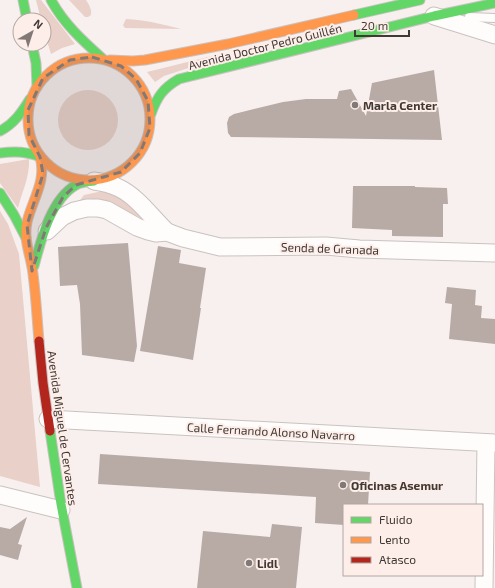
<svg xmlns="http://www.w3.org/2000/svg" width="495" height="588" font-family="'Exo 2',sans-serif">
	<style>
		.green { fill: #e9d0c8 }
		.building { fill: #b8aba6 }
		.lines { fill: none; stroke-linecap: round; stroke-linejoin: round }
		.lane-casing { stroke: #cac2c0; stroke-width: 10 }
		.street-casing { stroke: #cac2c0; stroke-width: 19 }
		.fast-casing { stroke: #cac2c0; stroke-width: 11 }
		.slow-casing { stroke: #cac2c0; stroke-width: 11 }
		.jam-casing { stroke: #cac2c0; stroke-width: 11 }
		.lane { stroke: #fefdfc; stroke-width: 8 }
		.street { stroke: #fefdfc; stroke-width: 17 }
		.fast { stroke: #63d668; stroke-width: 9 }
		.slow { stroke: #ff974d; stroke-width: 9 }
		.jam { stroke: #b3261e; stroke-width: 9 }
		.marked { fill: #827976; fill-opacity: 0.2; stroke: #827976; stroke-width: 3; stroke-dasharray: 8 5; stroke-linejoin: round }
		.poi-dot { fill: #827976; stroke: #fdeee9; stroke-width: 1.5 }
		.labels { text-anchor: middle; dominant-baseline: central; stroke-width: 4; stroke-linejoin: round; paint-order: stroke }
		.street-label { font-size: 12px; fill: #423935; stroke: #fdeee9 }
		.poi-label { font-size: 12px; font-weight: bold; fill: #423935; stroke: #fdeee9; text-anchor: start }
	</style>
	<rect width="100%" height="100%" fill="#f8f0ee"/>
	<g class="green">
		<path d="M36,0H41L75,44L62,48L51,54L44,31V20H41Z"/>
		<path d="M69,0H86C89,5 92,9 91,15L88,17H85Z"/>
		<path d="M126,19C145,20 162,24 181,29L125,28L123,25Z"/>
		<path d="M212,56L217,57L213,60L164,76L155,82L147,72Z"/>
		<circle cx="88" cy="120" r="30"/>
		<path d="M29,159C30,177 22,191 18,208L0,183V164Z"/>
		<path d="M107,190L126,200L141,218L114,206L78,203L84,195Z"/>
		<path d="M0,211L8,224L19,254L40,487L0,476Z"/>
	</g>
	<g class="building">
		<path d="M434,70L442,140L231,137L228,133L227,123L229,117L234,114L283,102L306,99H337L339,91L351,89L366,116L372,83Z"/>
		<path d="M353,186H415V187L447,188L448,204H443V237L392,236V230L352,228Z"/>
		<path d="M128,243L137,346L134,362L82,355L80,304L77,285L60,286L58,247Z"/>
		<path d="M158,246L181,250L179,263L206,268L200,308H201L193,360L177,357L140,351Z"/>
		<path d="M447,287L476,290L475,305L482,306L481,318L495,319V344L449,339L452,304L445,303Z"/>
		<path d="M100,454L370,472L368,505H344V525L315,523L316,497L98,484Z"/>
		<path d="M27,517L18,544L22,545L18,560L0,555V527L10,529Z"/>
		<path d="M272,524L302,527L296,588H197L203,531L270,537Z"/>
	</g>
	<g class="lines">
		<g class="lane-casing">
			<path id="lane" d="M469,17L495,18"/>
		</g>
		<g class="street-casing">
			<g id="street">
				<path d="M434,16L495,35"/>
				<path d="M94,181C103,182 111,184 119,188C138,197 152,218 167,232"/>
				<path d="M47,231L62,217L74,211L87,208H98L107,210L137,227L148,231L156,233L167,232L183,238L220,247L326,246L359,249L495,253"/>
				<path d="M48,419L495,443"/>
				<path d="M0,495L61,510"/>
				<path d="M484,588L486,443"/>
			</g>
		</g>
		<g class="fast-casing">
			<g id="fast">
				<path d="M23,0L27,20"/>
				<path d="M51,0C64,24 83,41 103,59"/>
				<path d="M354,15L420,0"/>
				<path d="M32,44L36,63L37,87"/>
				<path d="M151,114C157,97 163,88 179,79L434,16L495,3"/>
				<path d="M0,131C14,124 22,112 30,99"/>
				<path d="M0,153C14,151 27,151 40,157"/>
				<path d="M0,193L14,215L26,238"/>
				<path d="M34,266C41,240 51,199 76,185C81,182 88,182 94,181"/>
				<path d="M50,431L61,504L77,588"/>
			</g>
		</g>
		<g class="slow-casing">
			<g id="slow">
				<circle cx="89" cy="119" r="61"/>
				<path d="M110,60L133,61L145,60L228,44L354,15"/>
				<path d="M39,341C37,319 36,296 33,274C31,256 23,240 27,222C32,200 47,181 40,157"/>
			</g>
		</g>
		<g class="jam-casing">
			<path id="jam" d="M39,341L43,383L50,431"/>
		</g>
		<use href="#lane" class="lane"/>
		<use href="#street" class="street"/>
		<use href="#fast" class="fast"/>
		<use href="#slow" class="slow"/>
		<use href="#jam" class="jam"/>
	</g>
	<path class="marked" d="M92,57L121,66L136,79L148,101L150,128L140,153L121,172L76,185L63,197L46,228L32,271L27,225L43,174L40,157L29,135L28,110L43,78L70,60Z"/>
	<g class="poi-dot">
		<circle cx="355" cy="105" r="4"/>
		<circle cx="343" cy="485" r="4"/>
		<circle cx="249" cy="563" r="4"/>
	</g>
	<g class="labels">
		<g class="street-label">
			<text transform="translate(265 46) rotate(-14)">Avenida Doctor Pedro Guillén</text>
			<text transform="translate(330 248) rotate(2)">Senda de Granada</text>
			<text transform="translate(63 428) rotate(82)">Avenida Miguel de Cervantes</text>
			<text transform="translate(271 431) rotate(3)">Calle Fernando Alonso Navarro</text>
		</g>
		<g class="poi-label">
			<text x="363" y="105">Marla Center</text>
			<text x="351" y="485">Oficinas Asemur</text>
			<text x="257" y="563">Lidl</text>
		</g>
	</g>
	<rect x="343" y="504" width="140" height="72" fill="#fdeee9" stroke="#b2a6a1"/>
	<rect x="351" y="517" width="20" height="6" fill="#63d668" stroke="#b2a6a1"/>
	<text x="379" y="524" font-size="12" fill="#423935">Fluido</text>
	<rect x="351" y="537" width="20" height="6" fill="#ff974d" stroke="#b2a6a1"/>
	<text x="379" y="544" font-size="12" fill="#423935">Lento</text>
	<rect x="351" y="557" width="20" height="6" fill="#b3261e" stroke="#b2a6a1"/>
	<text x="379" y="564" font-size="12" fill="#423935">Atasco</text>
	<g transform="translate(32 32) rotate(39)"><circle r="19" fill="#fdeee9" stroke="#b2a6a1"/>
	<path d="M0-3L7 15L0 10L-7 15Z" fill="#827976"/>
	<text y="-6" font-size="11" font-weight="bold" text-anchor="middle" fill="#423935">N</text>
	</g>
	<path d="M355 30v6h54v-6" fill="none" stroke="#423935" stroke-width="2"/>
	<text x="361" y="30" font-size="12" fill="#423935" stroke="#fdeee9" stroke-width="3" paint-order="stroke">20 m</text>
</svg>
